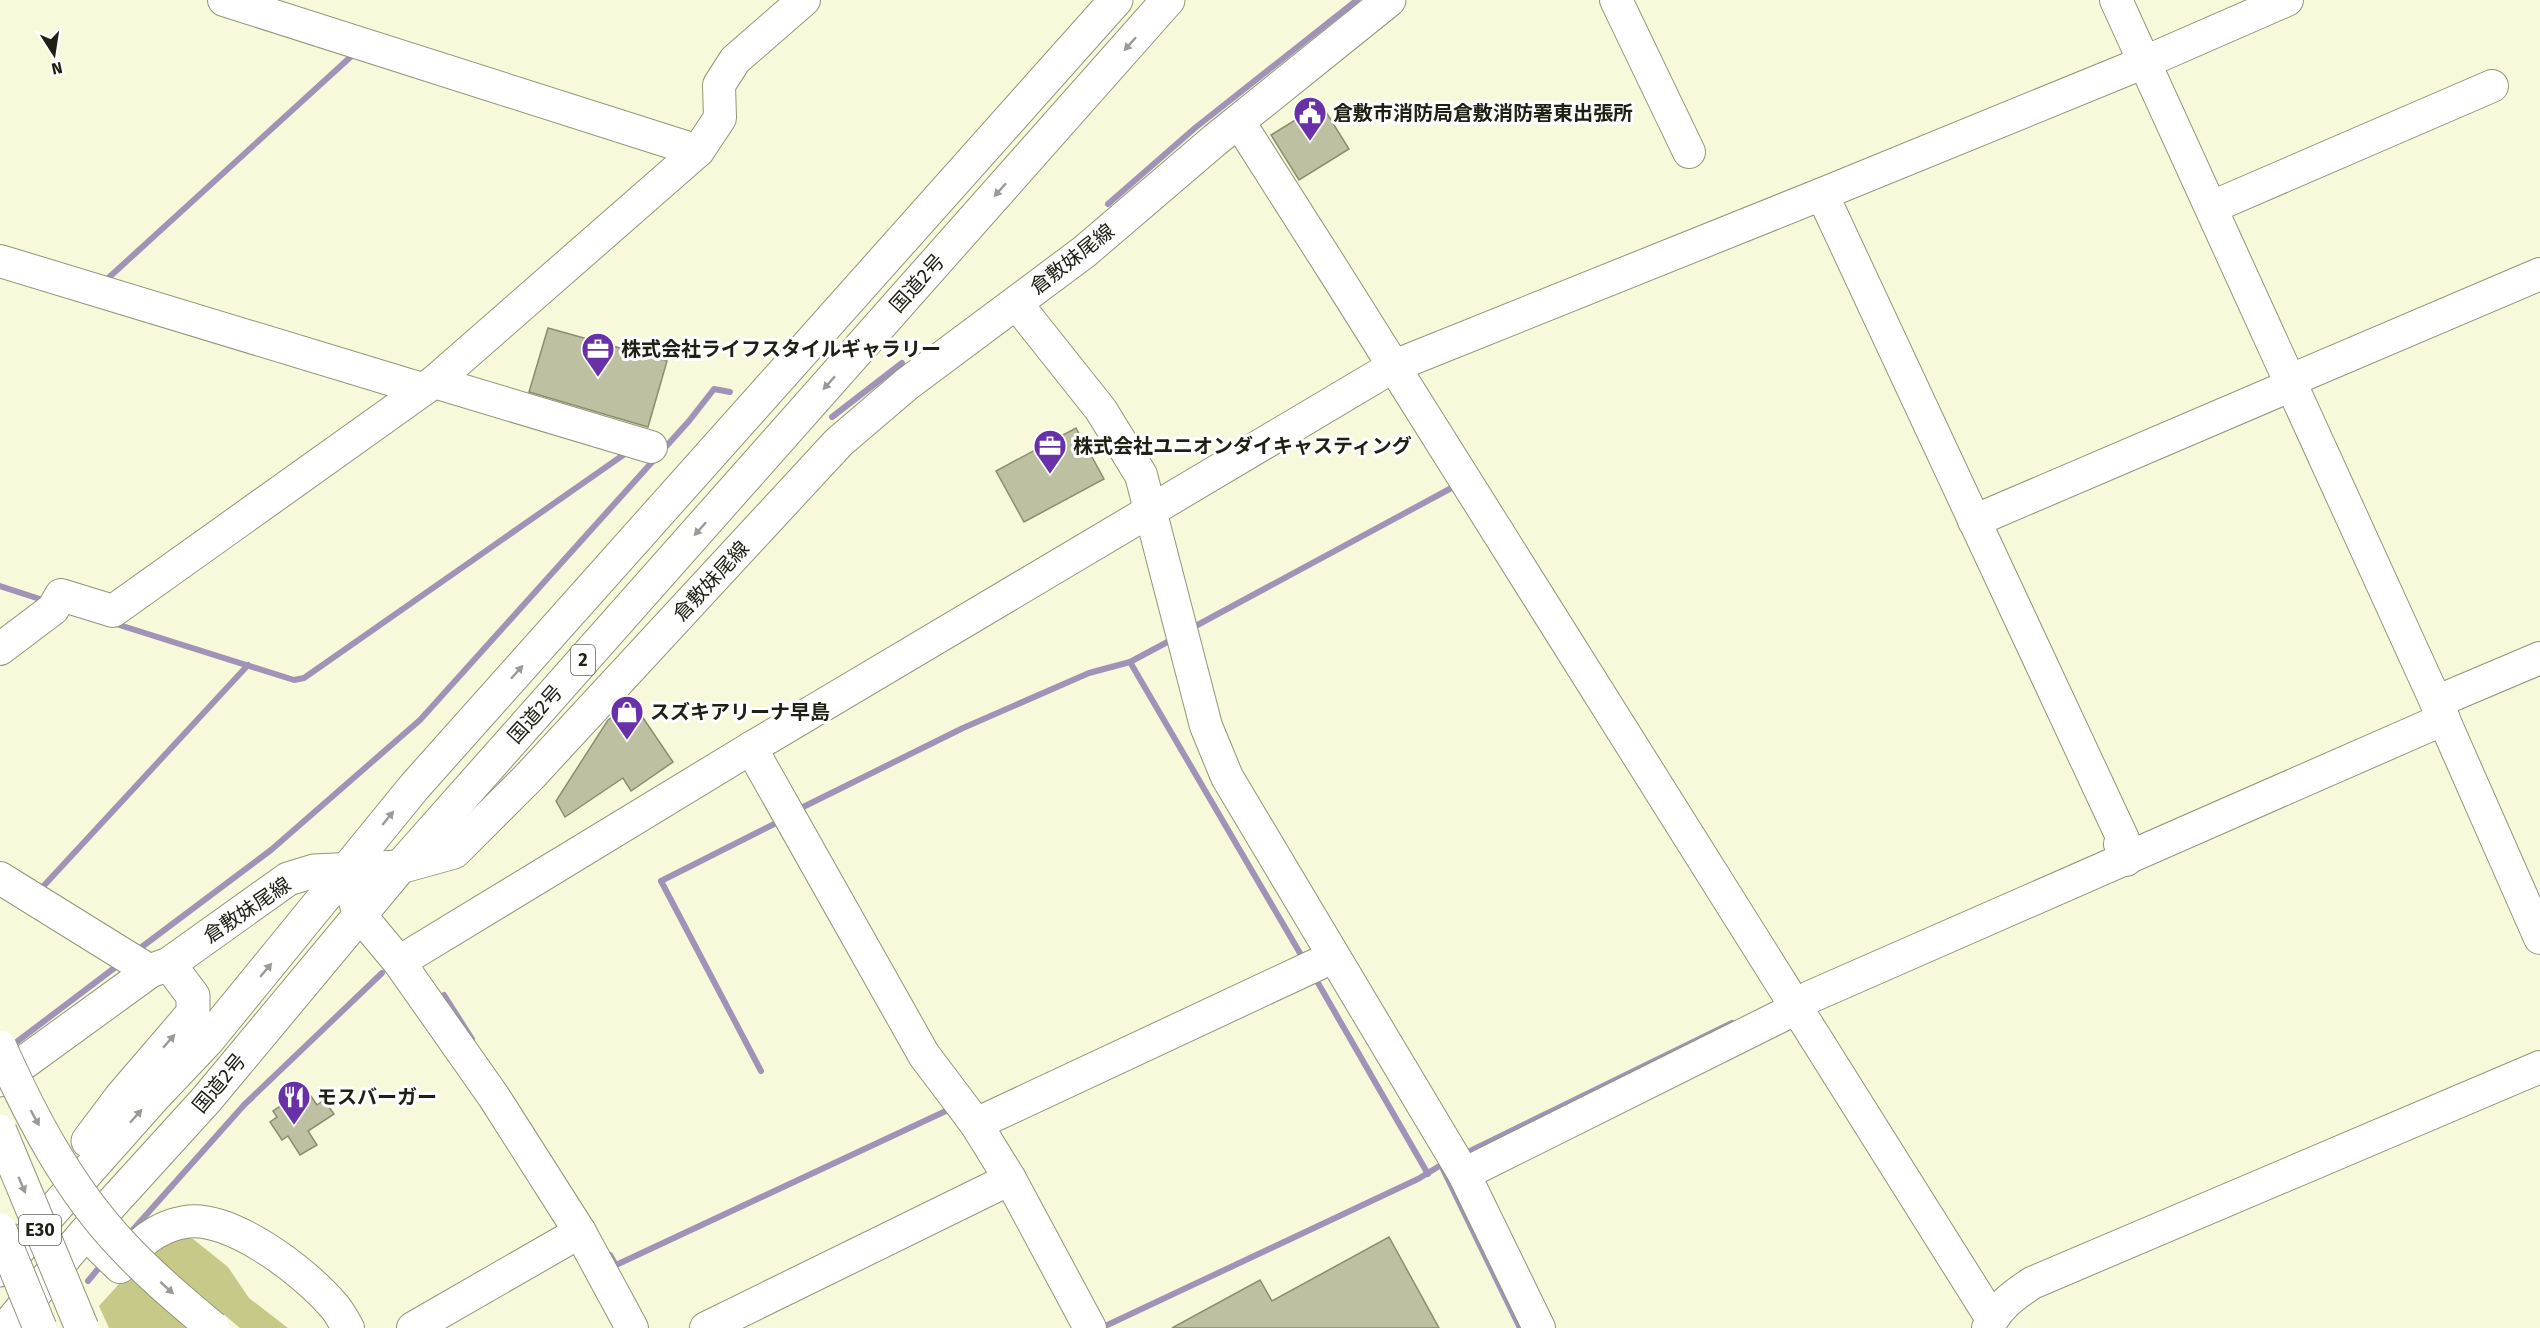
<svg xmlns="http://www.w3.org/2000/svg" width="2540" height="1328" font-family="'Fira Sans','Noto Sans JP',sans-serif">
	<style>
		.green { fill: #c6c987 }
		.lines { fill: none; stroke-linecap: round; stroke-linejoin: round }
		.stream { stroke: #a093b7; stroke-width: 6 }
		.building { fill: #bec0a2; stroke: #8b8d71; stroke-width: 1.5 }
		.minor-casing { stroke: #939478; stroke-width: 34 }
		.major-casing { stroke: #939478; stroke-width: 35 }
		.highway-casing { stroke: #939478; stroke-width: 35 }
		.minor { stroke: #fff; stroke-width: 32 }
		.major { stroke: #fff; stroke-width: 33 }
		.highway { stroke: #fff; stroke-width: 33 }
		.highway-bridge-casing { stroke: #939478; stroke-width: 35; stroke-linecap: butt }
		.highway-bridge { stroke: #fff; stroke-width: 33 }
		.oneway { fill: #9b9b96 }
		.labels { text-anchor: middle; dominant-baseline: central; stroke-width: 6; stroke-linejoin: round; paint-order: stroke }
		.shield { fill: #fff; stroke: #63645b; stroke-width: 1.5 }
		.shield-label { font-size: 18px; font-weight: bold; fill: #202115 }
		.poi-label { font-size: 20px; font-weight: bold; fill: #202115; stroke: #fff; text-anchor: start }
		.street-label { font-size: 20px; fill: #202115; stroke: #fff }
	</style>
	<rect width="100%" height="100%" fill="#f7f9da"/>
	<g class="green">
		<path d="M181,1236L193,1239L228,1267L249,1298L288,1328H240L145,1248Z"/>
		<path d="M129,1273L191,1328H109L99,1306Z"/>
	</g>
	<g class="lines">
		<g class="stream">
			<path d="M1108,204L1195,128L1357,0"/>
			<path d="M105,281L356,52"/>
			<path d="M832,417L902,363"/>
			<path d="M0,586L46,601"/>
			<path d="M113,623L294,680L304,678L629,451"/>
			<path d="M1190,629L1457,485"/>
			<path d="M1130,662L1304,960"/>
			<path d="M795,811L963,728L1089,673L1130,662L1173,639"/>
			<path d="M38,892L248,665"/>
			<path d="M135,952L271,850L420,720L689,421L714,389L730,392"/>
			<path d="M1314,976L1428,1174"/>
			<path d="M444,995L472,1039"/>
			<path d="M10,1047L117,966"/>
			<path d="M761,1071L661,881L782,820"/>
			<path d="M1464,1154L1732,1023"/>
			<path d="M1441,1165L1520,1328"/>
			<path d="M130,1233L244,1105L382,973"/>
			<path d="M610,1255L616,1265L948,1110"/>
			<path d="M88,1281L103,1263"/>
			<path d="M1101,1328L1418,1179L1446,1162"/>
		</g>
	</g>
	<g class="building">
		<path d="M1321,104L1349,149L1299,180L1271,135Z"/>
		<path d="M548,328L667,361L648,427L529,392Z"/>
		<path d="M1076,428L1104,479L1024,522L996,471Z"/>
		<path d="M633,703L673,762L631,791L623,778L565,817L556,801L608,720Z"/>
		<path d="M306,1089L317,1105L324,1100L334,1114L308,1131L317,1145L300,1155L288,1136L282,1140L270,1122L277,1117L273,1111Z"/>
		<path d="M1389,1237L1439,1328H1172L1260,1280L1272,1301Z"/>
	</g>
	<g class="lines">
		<g class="minor-casing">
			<g id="minor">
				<path d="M224,0L698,151"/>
				<path d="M1616,0L1689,152"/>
				<path d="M2116,0L2436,702L2540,938"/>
				<path d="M1239,122C1493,519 1739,921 1992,1319"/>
				<path d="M1822,194L2123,839L2120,844L2126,860"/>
				<path d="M2212,207L2492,86"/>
				<path d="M0,261L422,389"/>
				<path d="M1016,303L1101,410L1141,475L1206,726L1227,777L1464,1174"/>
				<path d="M2291,380L2540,274"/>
				<path d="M434,382L651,447"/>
				<path d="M1974,521L2292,385"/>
				<path d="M0,649L53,609L61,595L113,611L434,382L698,151L720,118L719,85L735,60L804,0"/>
				<path d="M2436,702L2540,658"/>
				<path d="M751,748L924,1055L976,1124L1010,1179L1090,1328"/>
				<path d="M345,870L359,914L399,962L494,1097L580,1232L632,1328"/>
				<path d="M0,878L150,971"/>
				<path d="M399,962L751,748L1394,366L1822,194L2145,62L2287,0"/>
				<path d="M976,1124L1318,964"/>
				<path d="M85,1233L120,1267C138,1244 155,1227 185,1222C230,1214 305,1272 333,1305C339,1311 343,1320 348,1328"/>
				<path d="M413,1328L580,1232"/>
				<path d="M706,1328L1010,1179"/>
				<path d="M1539,1328L1464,1174L1783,1015L1810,997L2444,719"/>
				<path d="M1988,1328C1997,1307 2014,1295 2032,1283L2540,1067"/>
			</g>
		</g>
		<g class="major-casing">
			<path id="major" d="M0,1080L150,971L169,964L288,879L314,871L400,867L454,852L530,776L839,442L907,384L1084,252L1215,140L1389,0"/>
		</g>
		<g class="highway-casing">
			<g id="highway">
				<path d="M88,1141L121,1097L193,1013V996L169,964"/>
				<path d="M0,1270L152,1099L207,1041L415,786L1116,0"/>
				<path d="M6,1328L85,1233L206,1100L400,867L1168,0"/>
			</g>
		</g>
		<use href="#minor" class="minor"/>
		<use href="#major" class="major"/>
		<use href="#highway" class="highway"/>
		<g class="highway-bridge-casing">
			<g id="highway-bridge">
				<path d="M0,1047C31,1117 69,1189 122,1245C150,1275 182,1302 213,1328"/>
				<path d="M0,1131L82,1328"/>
				<path d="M0,1230L40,1328"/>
			</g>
		</g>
		<use href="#highway-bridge" class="highway-bridge"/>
	</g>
	<defs><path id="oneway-solid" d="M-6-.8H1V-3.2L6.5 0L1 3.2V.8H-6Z" transform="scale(1.5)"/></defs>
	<g class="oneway">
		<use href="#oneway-solid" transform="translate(1130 44) rotate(132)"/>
		<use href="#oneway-solid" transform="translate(1000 190) rotate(132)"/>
		<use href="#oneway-solid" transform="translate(829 383) rotate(132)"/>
		<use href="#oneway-solid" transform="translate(700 529) rotate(132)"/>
		<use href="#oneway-solid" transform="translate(517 672) rotate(-48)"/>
		<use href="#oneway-solid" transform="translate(388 818) rotate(-51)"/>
		<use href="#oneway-solid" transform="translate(266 970) rotate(-50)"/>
		<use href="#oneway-solid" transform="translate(169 1041) rotate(-49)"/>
		<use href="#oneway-solid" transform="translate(136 1116) rotate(-48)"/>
		<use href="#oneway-solid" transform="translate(35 1118) rotate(61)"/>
		<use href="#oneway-solid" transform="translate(22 1185) rotate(67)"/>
		<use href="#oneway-solid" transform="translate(167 1288) rotate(42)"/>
	</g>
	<defs>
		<g id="civic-pin" transform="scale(1.725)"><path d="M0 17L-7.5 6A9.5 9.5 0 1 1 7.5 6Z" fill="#6931a8" stroke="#fff"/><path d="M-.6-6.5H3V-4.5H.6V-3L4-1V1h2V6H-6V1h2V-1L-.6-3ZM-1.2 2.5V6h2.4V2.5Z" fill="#fff"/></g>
		<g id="office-pin" transform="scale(1.725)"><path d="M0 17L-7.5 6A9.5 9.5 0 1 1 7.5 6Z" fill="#6931a8" stroke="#fff"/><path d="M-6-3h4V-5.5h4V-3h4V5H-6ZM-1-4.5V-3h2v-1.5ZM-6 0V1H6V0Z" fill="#fff"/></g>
		<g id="shop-pin" transform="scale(1.725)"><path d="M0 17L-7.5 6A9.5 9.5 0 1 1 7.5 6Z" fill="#6931a8" stroke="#fff"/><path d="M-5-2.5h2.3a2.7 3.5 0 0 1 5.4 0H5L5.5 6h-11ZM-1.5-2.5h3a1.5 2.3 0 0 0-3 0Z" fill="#fff"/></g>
		<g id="restaurant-pin" transform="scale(1.725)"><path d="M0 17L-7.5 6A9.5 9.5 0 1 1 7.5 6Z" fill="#6931a8" stroke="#fff"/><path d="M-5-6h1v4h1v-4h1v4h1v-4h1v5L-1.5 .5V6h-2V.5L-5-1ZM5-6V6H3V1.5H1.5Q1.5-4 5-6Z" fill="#fff"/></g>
	</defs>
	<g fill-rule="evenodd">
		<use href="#civic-pin" x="1310" y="113"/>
		<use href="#office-pin" x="598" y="349"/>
		<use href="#office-pin" x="1050" y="446"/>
		<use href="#shop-pin" x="627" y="712"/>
		<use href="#restaurant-pin" x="294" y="1097"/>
	</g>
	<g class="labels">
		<g class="shield">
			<rect x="571" y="645" width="24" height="30" rx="4.5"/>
			<rect x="19" y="1215" width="42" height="30" rx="4.5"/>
		</g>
		<g class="shield-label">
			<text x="583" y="660">2</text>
			<text x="40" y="1230">E30</text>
		</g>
		<g class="poi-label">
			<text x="1333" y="113">倉敷市消防局倉敷消防署東出張所</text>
			<text x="621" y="349">株式会社ライフスタイルギャラリー</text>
			<text x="1073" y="446">株式会社ユニオンダイキャスティング</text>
			<text x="650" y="712">スズキアリーナ早島</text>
			<text x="317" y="1097">モスバーガー</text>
		</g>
		<g class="street-label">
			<text transform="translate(1072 259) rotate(-38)">倉敷妹尾線</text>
			<text transform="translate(917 283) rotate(-48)">国道2号</text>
			<text transform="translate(711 581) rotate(-47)">倉敷妹尾線</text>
			<text transform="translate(535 714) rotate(-48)">国道2号</text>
			<text transform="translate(247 910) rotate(-34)">倉敷妹尾線</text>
			<text transform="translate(219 1083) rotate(-50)">国道2号</text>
		</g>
	</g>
	<g transform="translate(54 54) rotate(168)" stroke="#ffffff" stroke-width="4.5" paint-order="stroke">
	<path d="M0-4.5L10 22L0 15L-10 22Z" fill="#202115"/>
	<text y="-9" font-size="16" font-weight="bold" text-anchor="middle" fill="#202115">N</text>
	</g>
</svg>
